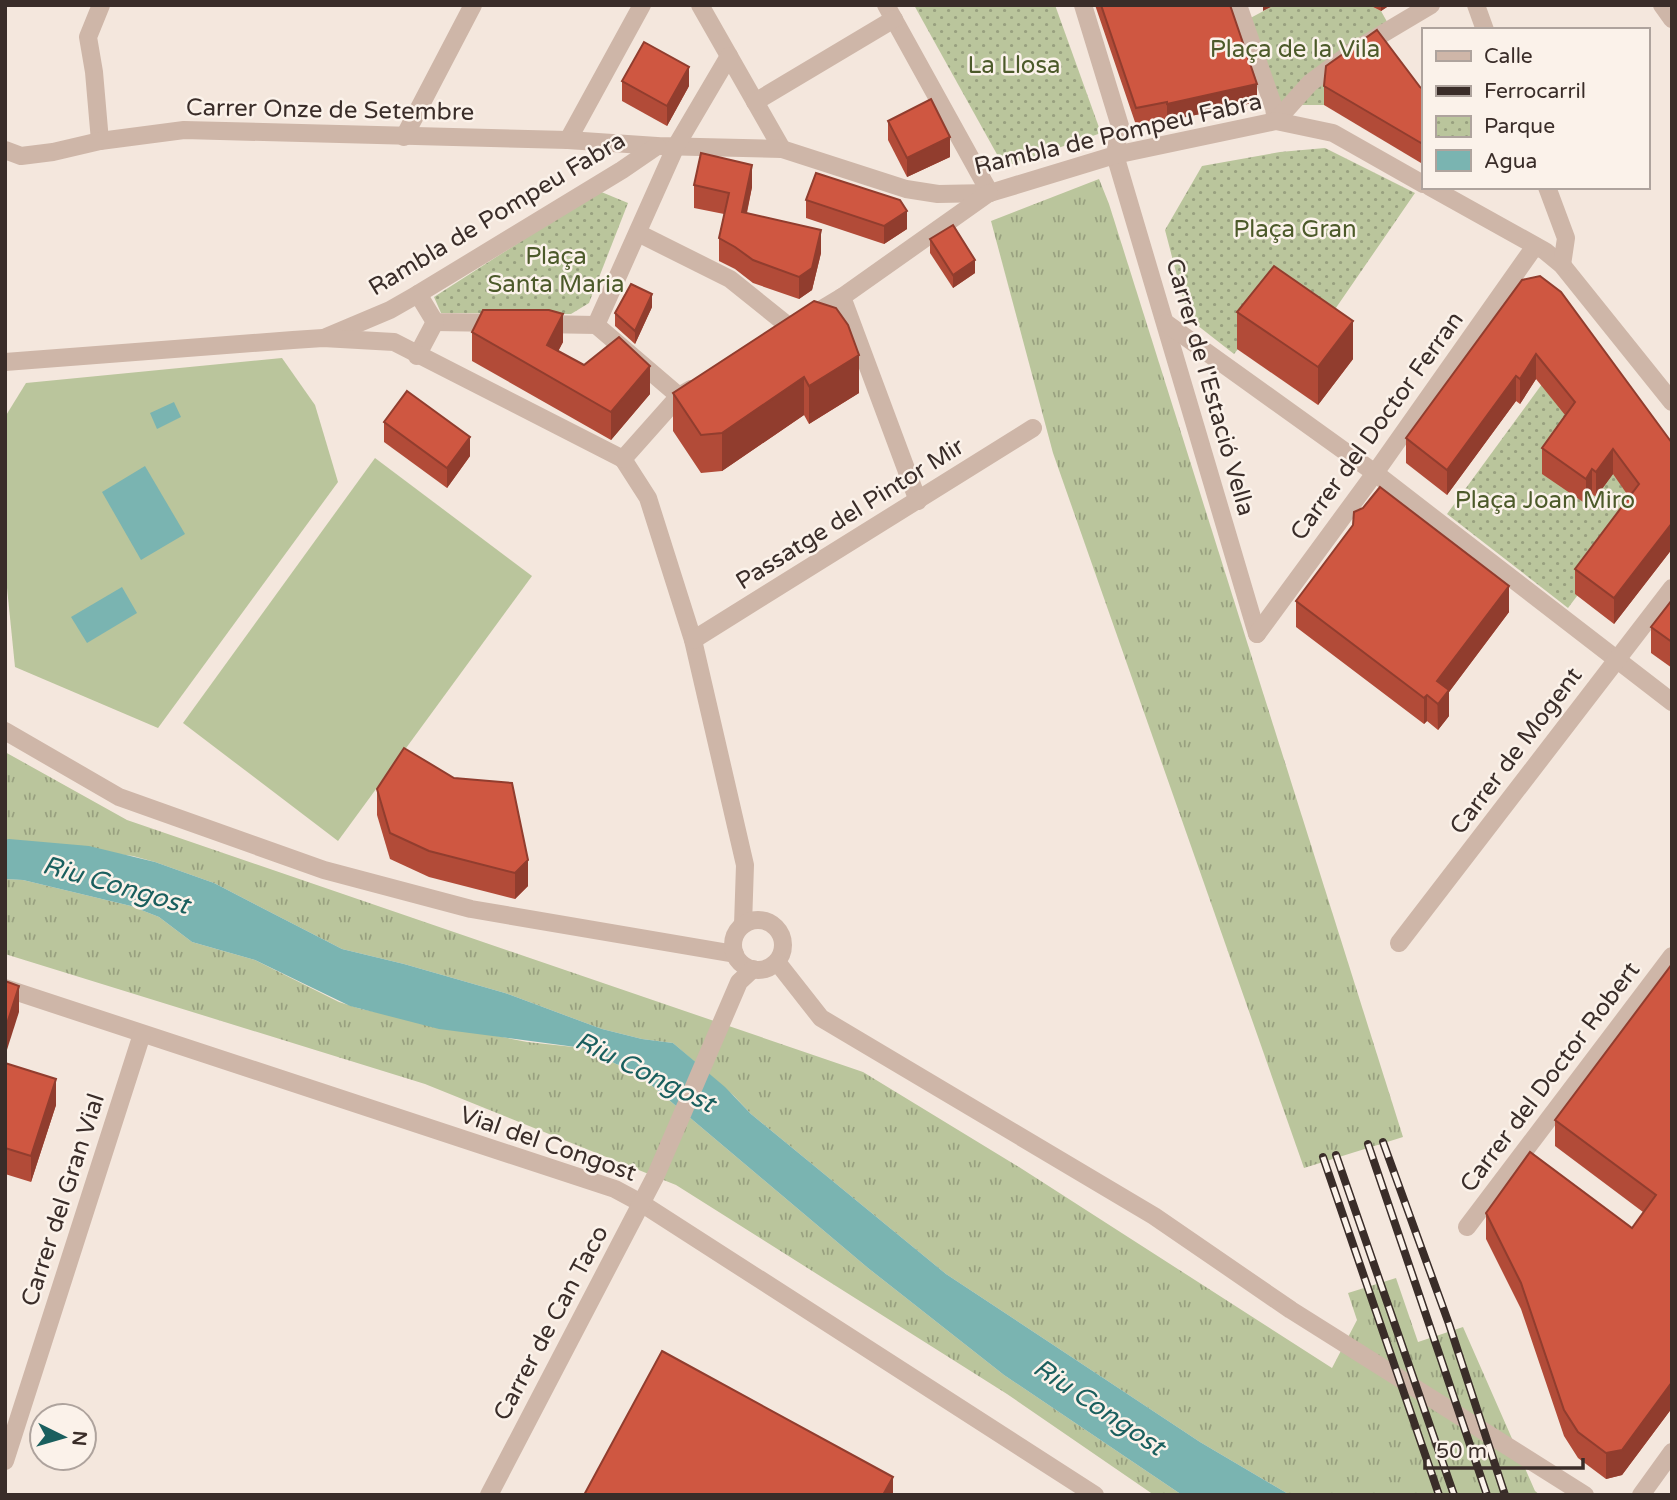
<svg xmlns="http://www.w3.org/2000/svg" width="1677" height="1500" font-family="'Varela Round',sans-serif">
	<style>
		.grass { fill: url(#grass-tufts) }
		.park { fill: url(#park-dots) }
		.garden { fill: #bac59c }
		.water { fill: #7ab4b1 }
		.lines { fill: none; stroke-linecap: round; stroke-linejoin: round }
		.minor { stroke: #ceb6a8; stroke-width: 18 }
		.rail-casing { stroke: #3a2d29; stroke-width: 8 }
		.rail { stroke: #fbf2ea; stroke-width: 5; stroke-dasharray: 16; stroke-linecap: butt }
		.wall { fill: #b24b38 }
		.shaded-wall { fill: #913d2e }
		.building { fill: #cf5741; stroke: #913d2e; stroke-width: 2 }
		.labels { text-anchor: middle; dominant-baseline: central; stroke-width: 5; stroke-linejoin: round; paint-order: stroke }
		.park-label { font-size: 24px; fill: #4c5a2a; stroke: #fbf2ea }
		.street-label { font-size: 24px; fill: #3a2d29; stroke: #fbf2ea }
		.water-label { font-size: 26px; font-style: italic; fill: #1a5f5e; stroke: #fbf2ea }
	</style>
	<defs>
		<pattern id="grass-tufts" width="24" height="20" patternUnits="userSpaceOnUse" patternTransform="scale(1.75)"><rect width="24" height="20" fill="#bac59c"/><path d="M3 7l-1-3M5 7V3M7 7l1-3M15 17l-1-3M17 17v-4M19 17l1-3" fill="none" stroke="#98a07f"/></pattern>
		<pattern id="park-dots" width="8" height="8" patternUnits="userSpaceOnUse" patternTransform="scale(1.75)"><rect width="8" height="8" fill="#bac59c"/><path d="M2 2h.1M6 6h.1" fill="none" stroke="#98a07f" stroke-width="1.8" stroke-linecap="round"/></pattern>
	</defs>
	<rect width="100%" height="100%" fill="#f4e7dd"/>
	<g class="grass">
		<path d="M1099,179L1109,204L1403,1137L1304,1168L1053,453L991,221Z"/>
		<path d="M5,752L127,820L863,1072L1019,1167L1332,1368L1357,1320L1348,1293L1396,1278L1418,1342L1463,1327L1535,1491L1540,1495H1290L1200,1442L946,1274L751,1114L734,1096L673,1043L642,1039L602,1029L505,993L404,964L342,949L214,883L155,862L133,856L5,840Z"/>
		<path d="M5,879L23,880L131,906L159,917L192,942L255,960L339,1002L361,1009L527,1042L583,1048L639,1075L656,1089L868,1268L1004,1375L1182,1495H1154L1007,1394L676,1185L425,1084L5,954Z"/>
	</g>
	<g class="park">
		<path d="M914,5H1055L1101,133L1004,167Z"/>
		<path d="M1275,5H1369L1381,11L1395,36L1326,81L1324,105H1267L1241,23Z"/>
		<path d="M1325,148L1415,193L1318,334L1274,304L1234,354L1188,318L1165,230L1202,166L1280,152Z"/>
		<path d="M599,191L628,203L589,303L571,314L441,313L434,297Z"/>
		<path d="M1545,380L1641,511L1568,608L1447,514Z"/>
	</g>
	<g class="garden">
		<path d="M282,358L315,405L338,482L158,728L15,667L5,568V417L26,383Z"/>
		<path d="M375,458L532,576L338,841L183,723Z"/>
	</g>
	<g class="water">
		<path d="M174,402L181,417L157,429L150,413Z"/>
		<path d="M145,466L185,534L141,560L102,492Z"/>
		<path d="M122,587L137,613L87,643L71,617Z"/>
		<path d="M9,839L89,846L155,862L214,883L342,949L404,964L505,993L602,1029L642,1039L673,1043L725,1087L751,1114L946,1274L1200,1442L1290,1495H1182L1004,1375L868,1268L656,1089L639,1075L583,1048L439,1029L350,1006L255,960L192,942L159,917L131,906L23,880L5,879V840Z"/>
	</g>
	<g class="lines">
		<g class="minor">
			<path d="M700,5L782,149"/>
			<path d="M886,5L990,193"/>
			<path d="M1083,5L1120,126L1115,155L1257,634"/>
			<path d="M1238,5L1274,108L1276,121"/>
			<path d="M1476,5L1485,30"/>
			<path d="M1662,5L1672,19"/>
			<path d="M755,102L894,19"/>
			<path d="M1276,121L1310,83L1352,52L1431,5"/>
			<path d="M404,137L473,5"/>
			<path d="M568,140L642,5"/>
			<path d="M100,141L94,72L88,37L101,5"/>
			<path d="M5,150L21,156L53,152L100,141L184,130L568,140L657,146L782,149L906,189L938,194L990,193L1115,155L1276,121L1333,133L1423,184"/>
			<path d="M1430,187L1545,251L1562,265L1672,402"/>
			<path d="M1547,187L1566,238L1562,265"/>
			<path d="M638,233L730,279L791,328"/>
			<path d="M418,294L435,322L500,323"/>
			<path d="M842,297L918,501"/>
			<path d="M807,318L842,297L989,193"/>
			<path d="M1166,323L1375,473L1672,702"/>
			<path d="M539,324L596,325L679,396"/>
			<path d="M596,325L676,146L729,56"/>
			<path d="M326,337L390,310L418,294L622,170L657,146"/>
			<path d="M417,356L435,322"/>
			<path d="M5,362L293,340L323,338L394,342L623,459"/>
			<path d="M623,459L648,498L693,640L745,865L743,925"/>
			<path d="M623,459L679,396L691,389"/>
			<path d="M1257,634L1375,473L1535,246"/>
			<path d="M693,640L1033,428"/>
			<path d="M5,731L119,797L324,870L471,909L735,954"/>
			<circle cx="758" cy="945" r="25"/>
			<path d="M1399,943L1672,588"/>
			<path d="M777,962L821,1018L1154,1216L1291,1310L1585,1495"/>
			<path d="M5,988L615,1189L641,1203L1095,1495"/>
			<path d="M1467,1227L1672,956"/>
			<path d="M5,1461L142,1034"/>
			<path d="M489,1495L656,1175L739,982L753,969"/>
			<path d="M1641,1495L1672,1452"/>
		</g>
		<g class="rail-casing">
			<g id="rail">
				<path d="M1383,1142L1449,1324L1505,1495"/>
				<path d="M1368,1144L1487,1495"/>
				<path d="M1336,1155L1454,1495"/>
				<path d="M1323,1157L1439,1495"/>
			</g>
		</g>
		<use href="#rail" class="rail"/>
	</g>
	<g class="wall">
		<path d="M1095,5H1230L1257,102L1167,121V120L1136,125Z"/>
		<path d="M1369,5H1390L1381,11Z"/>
		<path d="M622,81L689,86L667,126L622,101Z"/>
		<path d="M1324,86L1420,87L1423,89V159L1421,163L1324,105Z"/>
		<path d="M888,121L950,157L907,177L888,140Z"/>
		<path d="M694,185L752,187L747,213L821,253L812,290L799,299L753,283L735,269L719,261V238L724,214L694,208Z"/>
		<path d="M806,200L907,229L884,244L806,218Z"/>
		<path d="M930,239L975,273L953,288L930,253Z"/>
		<path d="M1522,280L1672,443V549L1614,624L1575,594V569L1629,497L1613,474L1596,497L1592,494L1586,504L1542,474V448L1565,415L1536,379L1520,404L1516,401L1447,495L1406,463V438Z"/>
		<path d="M814,301L859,393L809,424L804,415L722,471L701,473L673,431V393Z"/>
		<path d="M652,307L635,344L615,326V313Z"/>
		<path d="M1237,312L1353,359L1318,405L1237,349Z"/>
		<path d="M472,332L563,342L558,351L584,365L650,394L611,440L472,361Z"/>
		<path d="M384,422L470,456L447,488L384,442Z"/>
		<path d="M1672,600V668L1651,653V627Z"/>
		<path d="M1296,601L1509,612L1449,692V716L1438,730L1427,721L1424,724L1296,627Z"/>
		<path d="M404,748L528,886L515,899L429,877L390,859L377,815V789Z"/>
		<path d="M1672,964V1408L1622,1475L1606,1479L1578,1458L1564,1436L1521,1309L1486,1239V1213L1632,1228L1643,1212L1555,1146V1120Z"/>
		<path d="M5,1063L56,1105L31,1182L5,1174Z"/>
	</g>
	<g class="shaded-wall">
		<path d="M1263,5H1275L1263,11Z"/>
		<path d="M1381,5H1390L1381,11Z"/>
		<path d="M689,67V86L667,126V106Z"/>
		<path d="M1257,84V102L1167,121V104Z"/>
		<path d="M950,137V157L907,177V158Z"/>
		<path d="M1423,140V159L1421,163V143Z"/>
		<path d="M752,165V187L742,234V212Z"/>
		<path d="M907,211V229L884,244V226Z"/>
		<path d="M821,230V253L812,290L799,299V277Z"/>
		<path d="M975,260V273L953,288V275Z"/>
		<path d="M652,294V307L635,344V331Z"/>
		<path d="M563,314V342L547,373V345Z"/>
		<path d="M1353,321V359L1318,405V367Z"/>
		<path d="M1536,354V379L1520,404V379Z"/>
		<path d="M859,355V393L809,424V386Z"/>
		<path d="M650,366V394L611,440V412Z"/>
		<path d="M1516,376V401L1447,495V470Z"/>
		<path d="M804,377V415L722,471V433Z"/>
		<path d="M470,437V456L447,488V468Z"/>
		<path d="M1613,449V474L1596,497V472Z"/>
		<path d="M1592,469V494L1586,504V479Z"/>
		<path d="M1672,523V549L1614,624V598Z"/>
		<path d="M1509,586V612L1449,692V716L1438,730L1437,681Z"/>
		<path d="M1427,695V721L1424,724V698Z"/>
		<path d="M528,860V886L515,899V873Z"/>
		<path d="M19,986V1012L5,1056V1030Z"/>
		<path d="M56,1079V1105L31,1182V1156Z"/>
		<path d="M1672,1382V1408L1622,1475L1606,1479V1453Z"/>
		<path d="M893,1477V1495H883Z"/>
	</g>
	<g class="building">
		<path d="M1101,5H1230L1257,84L1167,104V102L1136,108Z"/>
		<path d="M1377,30L1420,87L1423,89V140L1421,143L1324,86L1326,66Z"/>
		<path d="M644,42L689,67L667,106L622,81Z"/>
		<path d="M931,99L950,137L907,158L888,121Z"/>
		<path d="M701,153L752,165L742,212L821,230L812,268L799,277L753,260L735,247L719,238L729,193L694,185Z"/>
		<path d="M816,173L900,200L907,211L884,226L806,200Z"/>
		<path d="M953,225L975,260L953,275L930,239Z"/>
		<path d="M1274,266L1353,321L1318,367L1237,312Z"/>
		<path d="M1540,276L1561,292L1672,443V523L1614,598L1575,569L1639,484L1613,449L1596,472L1592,469L1586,479L1542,448L1575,402L1536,354L1520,379L1516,376L1447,470L1406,438L1522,280Z"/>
		<path d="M631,284L652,294L635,331L615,313Z"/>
		<path d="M814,301L836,308L848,325L859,355L809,386L804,377L722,433L701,435L673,393Z"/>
		<path d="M483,310H549L563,314L547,345L584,365L619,337L650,366L611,412L472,332Z"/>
		<path d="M407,391L470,437L447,468L384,422Z"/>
		<path d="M1380,487L1509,586L1437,681L1449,690L1438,704L1427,695L1424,698L1296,601L1353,525L1354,512L1363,508Z"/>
		<path d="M1672,600V642L1651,627Z"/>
		<path d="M404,748L454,778L512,783L528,860L515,873L429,851L390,833L377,789Z"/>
		<path d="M1672,964V1382L1622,1450L1606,1453L1578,1432L1564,1410L1521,1283L1486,1213L1530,1152L1632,1228L1656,1195L1555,1120Z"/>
		<path d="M5,981L19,986L5,1030Z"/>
		<path d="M5,1063L56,1079L31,1156L5,1148Z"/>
		<path d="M662,1351L893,1477L883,1495H584Z"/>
	</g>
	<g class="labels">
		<g class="park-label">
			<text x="1295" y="49">Plaça de la Vila</text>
			<text x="1014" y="65">La Llosa</text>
			<text x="1295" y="229">Plaça Gran</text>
			<text x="556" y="256">Plaça<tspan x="556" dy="28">Santa Maria</tspan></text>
			<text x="1545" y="500">Plaça Joan Miro</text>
		</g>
		<g class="street-label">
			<text transform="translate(330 110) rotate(1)">Carrer Onze de Setembre</text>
			<text transform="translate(1118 134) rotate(-13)">Rambla de Pompeu Fabra</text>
			<text transform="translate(497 214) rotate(-31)">Rambla de Pompeu Fabra</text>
			<text transform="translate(1210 387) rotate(74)">Carrer de l'Estació Vella</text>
			<text transform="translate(1377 426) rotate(-54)">Carrer del Doctor Ferran</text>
			<text transform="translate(850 514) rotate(-32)">Passatge del Pintor Mir</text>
			<text transform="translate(1516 751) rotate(-53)">Carrer de Mogent</text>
			<text transform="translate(1550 1077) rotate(-53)">Carrer del Doctor Robert</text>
			<text transform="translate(548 1144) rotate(19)">Vial del Congost</text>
			<text transform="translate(63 1200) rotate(-72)">Carrer del Gran Vial</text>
			<text transform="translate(551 1323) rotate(-62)">Carrer de Can Taco</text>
		</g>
		<g class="water-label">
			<text transform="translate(116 885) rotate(16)">Riu Congost</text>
			<text transform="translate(645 1072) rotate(26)">Riu Congost</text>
			<text transform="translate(1099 1407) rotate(34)">Riu Congost</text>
		</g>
	</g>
	<rect width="1677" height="1500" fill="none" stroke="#3a2d29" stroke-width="14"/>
	<rect x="1422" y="28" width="228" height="161" fill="#fbf2ea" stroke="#aea39d" stroke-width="2"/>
	<rect x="1436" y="51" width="35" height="10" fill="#ceb6a8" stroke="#aea39d" stroke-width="2"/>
	<text x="1484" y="63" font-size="21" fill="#3a2d29">Calle</text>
	<rect x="1436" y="86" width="35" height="10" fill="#3a2d29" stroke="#aea39d" stroke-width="2"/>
	<text x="1484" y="98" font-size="21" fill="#3a2d29">Ferrocarril</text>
	<rect x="1436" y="116" width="35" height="21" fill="url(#park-dots)" stroke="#aea39d" stroke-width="2"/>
	<text x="1484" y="133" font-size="21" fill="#3a2d29">Parque</text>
	<rect x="1436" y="150" width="35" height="21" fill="#7ab4b1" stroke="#aea39d" stroke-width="2"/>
	<text x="1484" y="168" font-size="21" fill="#3a2d29">Agua</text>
	<g transform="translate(63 1437) rotate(95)"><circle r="33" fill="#fbf2ea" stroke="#aea39d" stroke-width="2"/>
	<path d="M0-5L12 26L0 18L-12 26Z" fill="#1a5f5e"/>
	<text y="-10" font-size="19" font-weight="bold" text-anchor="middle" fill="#3a2d29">N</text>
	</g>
	<path d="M1425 1458v10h158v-10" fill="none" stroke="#3a2d29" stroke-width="3.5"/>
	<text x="1436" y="1458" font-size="21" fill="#3a2d29" stroke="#fbf2ea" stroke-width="5" paint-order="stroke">50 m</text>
</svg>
